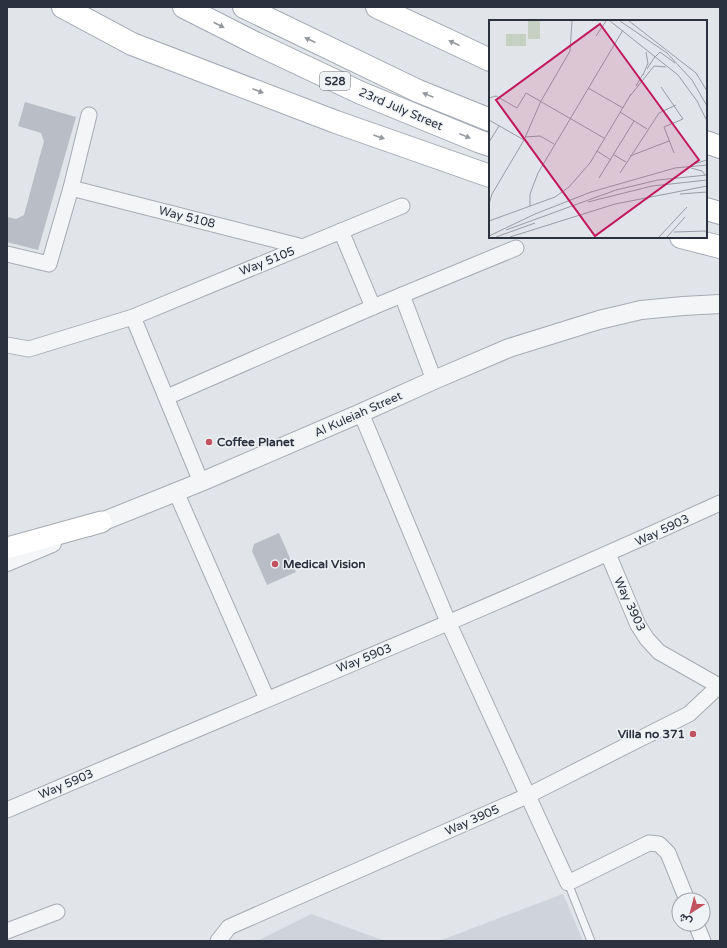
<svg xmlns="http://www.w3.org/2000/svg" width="727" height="948" font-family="'Varela Round',Vazirmatn,sans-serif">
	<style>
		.built { fill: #cfd3da }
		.building { fill: #b9bdc5 }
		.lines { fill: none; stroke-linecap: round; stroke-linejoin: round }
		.service-casing { stroke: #a7abb2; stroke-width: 9 }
		.minor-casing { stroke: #a7abb2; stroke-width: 17 }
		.tertiary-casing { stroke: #a7abb2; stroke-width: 20 }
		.secondary-casing { stroke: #a7abb2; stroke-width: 23 }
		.primary-casing { stroke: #a1a8b3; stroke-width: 24 }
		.service { stroke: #f3f5f7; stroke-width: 7 }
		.minor { stroke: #f3f5f7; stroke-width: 15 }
		.tertiary { stroke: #f3f5f7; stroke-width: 18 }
		.secondary { stroke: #fff; stroke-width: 21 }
		.primary { stroke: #fff; stroke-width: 22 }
		.oneway { fill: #95989e }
		.poi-dot { fill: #c2525f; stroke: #f0f3f6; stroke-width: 1.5 }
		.labels { text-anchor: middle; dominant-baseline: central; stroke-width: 3; stroke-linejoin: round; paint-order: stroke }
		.shield { fill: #f0f3f6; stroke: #666b75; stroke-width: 1 }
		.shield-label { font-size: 11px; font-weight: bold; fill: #2b313e }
		.street-label { font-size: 12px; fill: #2b313e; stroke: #f0f3f6 }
		.poi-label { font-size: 12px; font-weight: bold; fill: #2b313e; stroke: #f0f3f6; text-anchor: start }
		.inset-road { fill: none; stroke: #989ca4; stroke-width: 1 }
		.view { fill: #c2185b; fill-opacity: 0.15; stroke: #c2185b; stroke-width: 2 }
		.inset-edge { fill: none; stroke: #2b313e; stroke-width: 2 }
	</style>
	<rect width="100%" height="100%" fill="#e1e4e8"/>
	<g class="built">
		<path d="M563,894L583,941H439Z"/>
		<path d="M311,914L385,941H257Z"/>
	</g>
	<g class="building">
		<path d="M25,102L76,117L38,250L7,242V217L16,219L24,215L44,141L41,133L18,126Z"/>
		<path d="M279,533L296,572L267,585L252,551L254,544Z"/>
	</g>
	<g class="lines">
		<g class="service-casing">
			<path id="service" d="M568,883L591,941"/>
		</g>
		<g class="minor-casing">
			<g id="minor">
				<path d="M71,188L303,247"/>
				<path d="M341,231L373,307"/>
				<path d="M7,254L49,264L71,188L89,115"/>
				<path d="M402,295L434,380"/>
				<path d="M133,317L201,482"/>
				<path d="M7,345L29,349L133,317L402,206"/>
				<path d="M167,397L373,307L516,248"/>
				<path d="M361,413L449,624L568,883L649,843L659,844L668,853L687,900"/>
				<path d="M176,492L267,699"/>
				<path d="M608,554L638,625L647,639L659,652L719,686"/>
				<path d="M7,810C245,708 485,610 720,503"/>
				<path d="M696,924L703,941"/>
				<path d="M7,931L57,912"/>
				<path d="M218,941L229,927L527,796L689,714L720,685"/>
			</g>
		</g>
		<g class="tertiary-casing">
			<g id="tertiary">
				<path d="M89,527L201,482L361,413L434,380L509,348L599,320L641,310L683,306L720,304"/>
				<path d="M7,562L52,543"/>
			</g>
		</g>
		<g class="secondary-casing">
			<path id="secondary" d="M7,548L101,522"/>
		</g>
		<g class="primary-casing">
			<g id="primary">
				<path d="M63,7L132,44L336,122L490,176"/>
				<path d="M184,7L255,43L361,93L478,141L490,145"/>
				<path d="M244,7L418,91L490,120"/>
				<path d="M377,7L490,60"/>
				<path d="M706,142L720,147"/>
				<path d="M706,209L720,213"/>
				<path d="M681,237L720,247"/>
			</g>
		</g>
		<use href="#service" class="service"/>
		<use href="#minor" class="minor"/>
		<use href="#tertiary" class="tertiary"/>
		<use href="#secondary" class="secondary"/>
		<use href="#primary" class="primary"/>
	</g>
	<defs><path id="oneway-solid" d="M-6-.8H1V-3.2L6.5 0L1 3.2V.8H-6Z"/></defs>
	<g class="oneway">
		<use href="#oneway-solid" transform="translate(219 25) rotate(27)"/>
		<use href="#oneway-solid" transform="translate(310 40) rotate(-155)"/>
		<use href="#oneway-solid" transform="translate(454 43) rotate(-155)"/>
		<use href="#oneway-solid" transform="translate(258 91) rotate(21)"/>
		<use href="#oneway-solid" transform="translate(428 95) rotate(-158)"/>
		<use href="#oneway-solid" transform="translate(465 136) rotate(22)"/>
		<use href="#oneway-solid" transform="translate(379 137) rotate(19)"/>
	</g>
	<g class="poi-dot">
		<circle cx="209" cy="442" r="4"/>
		<circle cx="275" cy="564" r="4"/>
		<circle cx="693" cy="734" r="4"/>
	</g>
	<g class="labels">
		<rect class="shield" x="320" y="72" width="30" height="18" rx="3"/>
		<g class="shield-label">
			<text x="335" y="81">S28</text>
		</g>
		<g class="street-label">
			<text transform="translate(401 109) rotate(23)">23rd July Street</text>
			<text transform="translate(187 217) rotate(14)">Way 5108</text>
			<text transform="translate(267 261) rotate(-22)">Way 5105</text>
			<text transform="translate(358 414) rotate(-24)">Al Kuleiah Street</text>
			<text transform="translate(662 530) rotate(-25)">Way 5903</text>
			<text transform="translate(630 604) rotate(65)">Way 3903</text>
			<text transform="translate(364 658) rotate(-22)">Way 5903</text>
			<text transform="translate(66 784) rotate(-23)">Way 5903</text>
			<text transform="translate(472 820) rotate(-24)">Way 3905</text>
		</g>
		<g class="poi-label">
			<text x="217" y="442">Coffee Planet</text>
			<text x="283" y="564">Medical Vision</text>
			<text x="685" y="734" text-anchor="end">Villa no 371</text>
		</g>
	</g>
	<g transform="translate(489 20)">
		<rect width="218" height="218" fill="#e1e4e8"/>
		<path d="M39,1H51V19H39ZM17,14H37V26H17Z" fill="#c6d1c3"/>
		<path class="inset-road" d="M121,1L189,55L208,81L218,101M131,1L178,33L203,60L218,86M140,1L207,53L218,71M107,16L117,1M165,38L171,32L186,43M158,49L165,38M154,55L159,43L157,32M147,66L154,54M172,67L194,99L175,107L185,133M99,68L134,88M141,76L165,46L177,47M0,78L7,76L28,88L37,73L115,118M131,92L158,109M0,100L35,120M36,117L51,116L65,124M0,122L10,106M108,131L122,140M125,135L137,142M141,136L180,121M205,144L218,140M202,148L213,151L216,155M131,153L170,93L187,85M110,158L145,101M191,174L218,172M99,182L163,166L218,160M0,184L3,174L35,120L52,81L81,31L83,1M41,186V174L49,153L134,10M0,201L66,177L80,167L101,143L142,74M17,210L127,170L169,160L218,155M185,212L218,211M0,216L46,194L102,172L186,148L218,145M7,217L46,203M21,217L126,184L218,166M170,217L198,187M178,217L196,197"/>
		<path class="view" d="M111,4L210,140L106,216L7,80Z"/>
		<rect width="218" height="218" class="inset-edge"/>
	</g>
	<rect width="727" height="948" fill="none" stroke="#2b313e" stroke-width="16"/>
	<g transform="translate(691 912) rotate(216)"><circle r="19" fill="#f0f3f6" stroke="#a1a5ac"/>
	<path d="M0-3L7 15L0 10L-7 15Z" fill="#c2525f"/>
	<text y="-6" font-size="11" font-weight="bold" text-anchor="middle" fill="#2b313e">ش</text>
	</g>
</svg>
